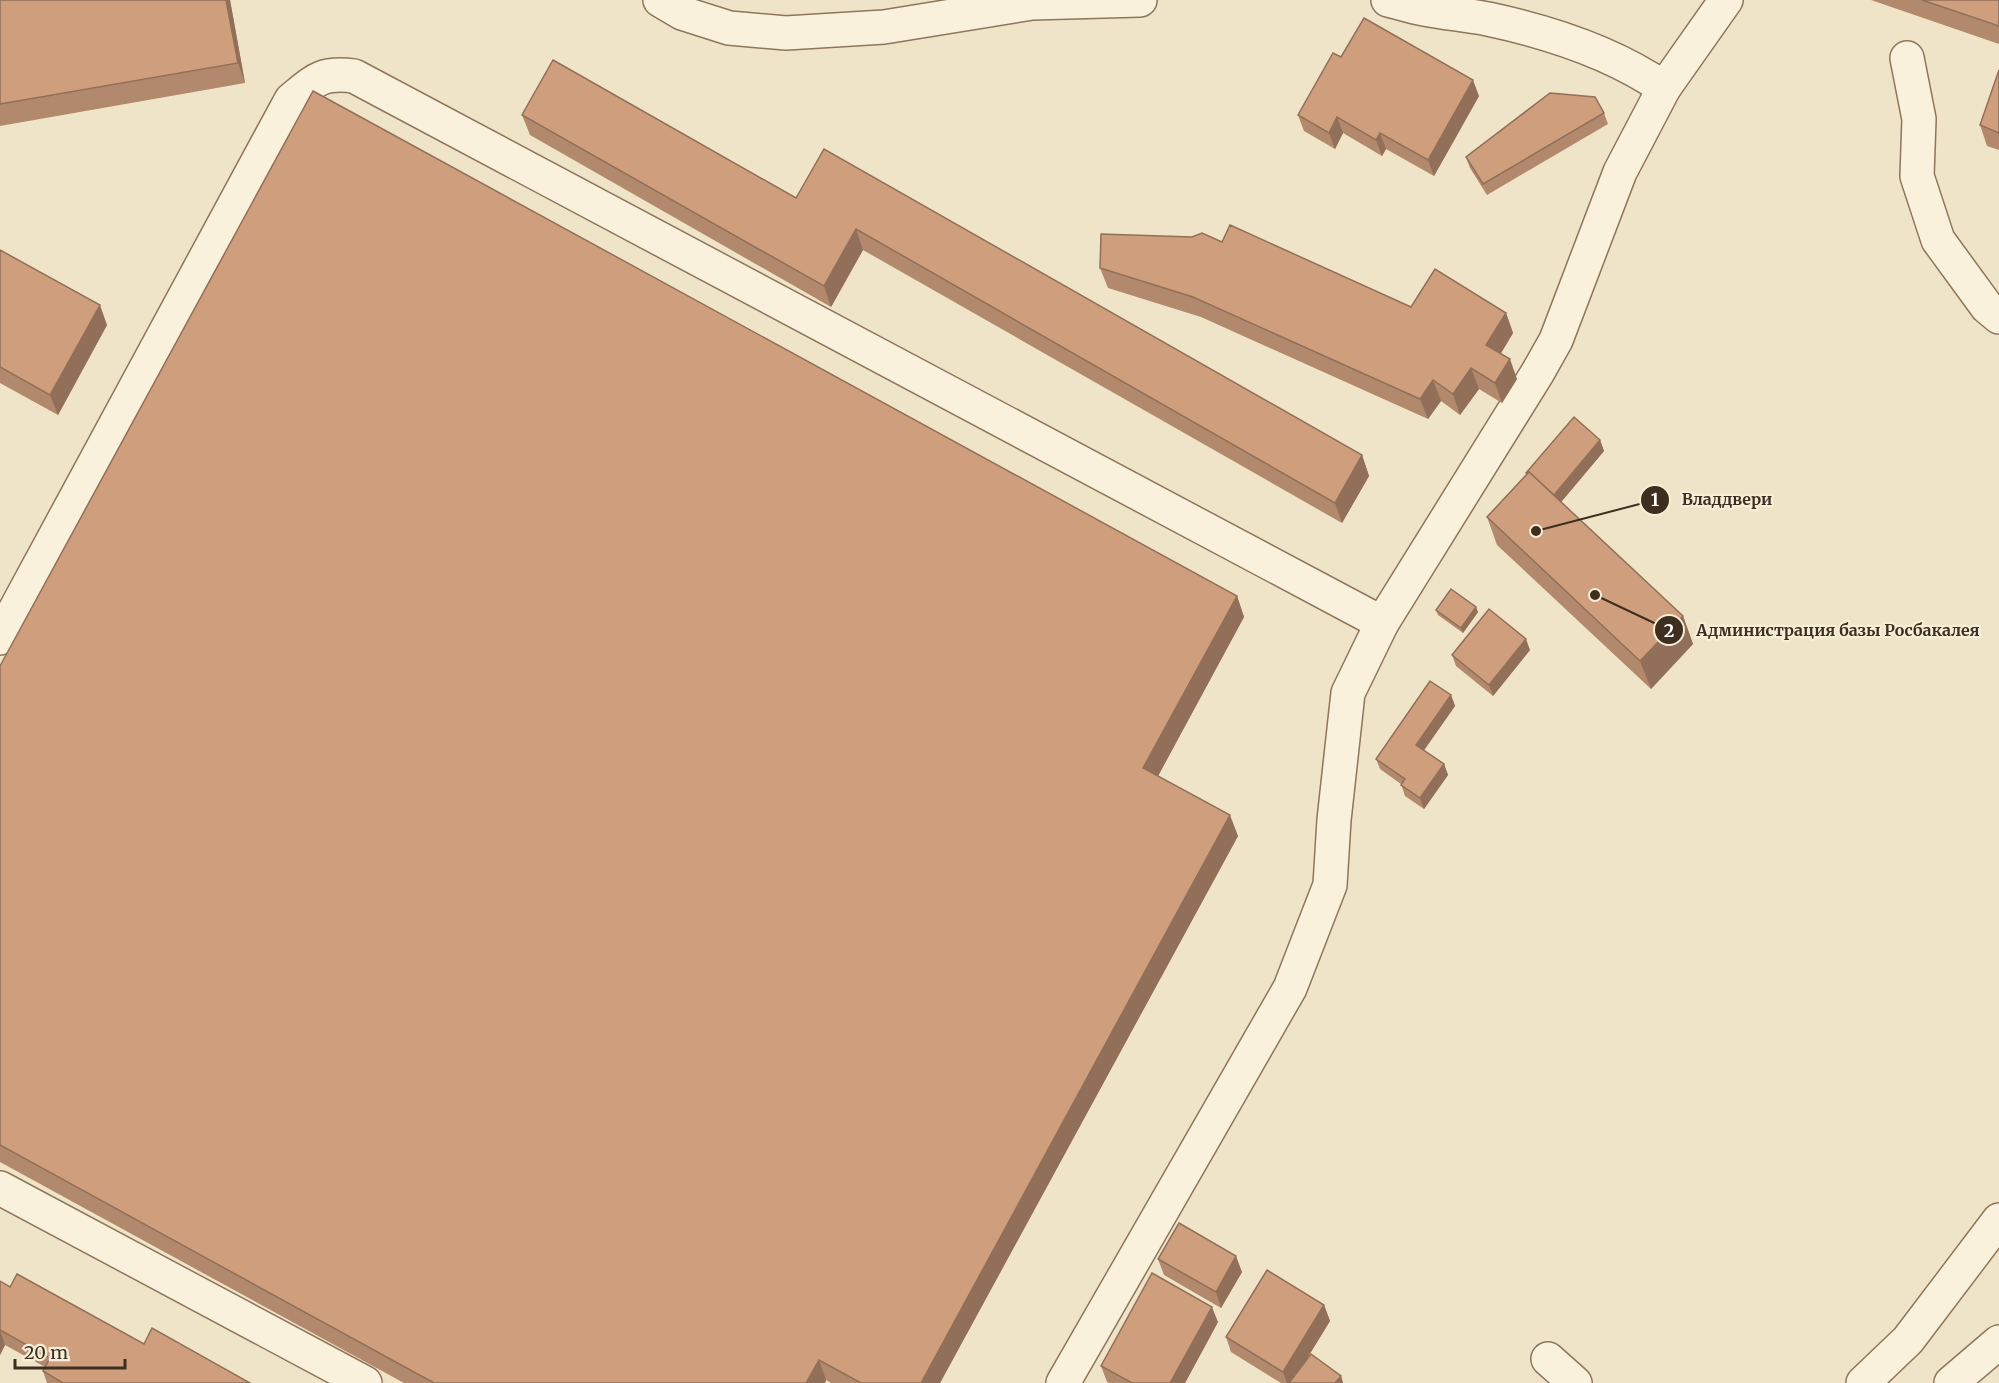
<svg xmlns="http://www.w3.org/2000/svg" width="1999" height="1383" font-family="Merriweather,serif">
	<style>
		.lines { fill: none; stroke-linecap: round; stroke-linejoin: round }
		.minor-casing { stroke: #8d765c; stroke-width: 36 }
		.minor { stroke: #faf1dc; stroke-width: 33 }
		.wall { fill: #b2896c }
		.shaded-wall { fill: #916f58 }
		.building { fill: #cf9f7d; stroke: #916f58; stroke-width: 1.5 }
		.leader { fill: none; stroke: #3d2e20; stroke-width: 2 }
		.callout-dot { fill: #3d2e20; stroke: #f7eed8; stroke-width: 2 }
		.mark-label { font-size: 18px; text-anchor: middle; font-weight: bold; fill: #fff }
		.callout-label { font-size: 16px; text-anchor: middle; font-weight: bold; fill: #3d2e20; stroke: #f7eed8; stroke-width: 4.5; stroke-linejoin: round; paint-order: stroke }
	</style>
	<rect width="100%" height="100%" fill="#f0e4c8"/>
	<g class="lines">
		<g class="minor-casing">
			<g id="minor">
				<path d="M660,0L682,13L729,28L786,33L884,27L1032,3L1140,0"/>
				<path d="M1388,0C1400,3 1412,7 1424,9C1445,13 1467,15 1488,19C1549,32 1612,52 1664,88"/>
				<path d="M1907,58L1919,119L1917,176L1938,240L1987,307L1999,317"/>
				<path d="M0,638L291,100C315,80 321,72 354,76L1382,623"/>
				<path d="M0,1188L365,1383"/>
				<path d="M1548,1359L1575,1383"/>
				<path d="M1063,1383L1290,988L1330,885L1334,820L1348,693L1382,623L1538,372L1556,340L1620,172L1664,88L1726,0"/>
				<path d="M1863,1383L1908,1340L1999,1220"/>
				<path d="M1951,1383L1999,1342"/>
			</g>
		</g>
		<use href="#minor" class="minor"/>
	</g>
	<g class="wall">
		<path d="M0,0H230L245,83L0,126Z"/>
		<path d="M1871,0H1999V44Z"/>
		<path d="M1341,57L1479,96L1434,176L1386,149L1382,156L1343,133L1335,149L1304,131L1298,115Z"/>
		<path d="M1999,70V150L1987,146L1980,125Z"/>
		<path d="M1604,113L1608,124L1487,195L1470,168L1466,157Z"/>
		<path d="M522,115L796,198L1362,455L1369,476L1342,523L863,250L831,307L530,135Z"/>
		<path d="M1222,242L1411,307L1506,313L1513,333L1501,353L1517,379L1502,403L1479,389L1460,415L1441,401L1428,419L1201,317L1108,288L1100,268Z"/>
		<path d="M0,250L107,325L58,415L0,383Z"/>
		<path d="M1600,440L1604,451L1561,502L1683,616L1693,644L1651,689L1497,545L1487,517L1526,475V473Z"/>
		<path d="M1237,596L1244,617L1158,776L1238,836L940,1383H831L826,1380L825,1383H404L0,1162V666Z"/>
		<path d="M1436,610L1478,612L1463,633L1438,615Z"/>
		<path d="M1530,650L1493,696L1456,666L1452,655Z"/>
		<path d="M1451,695L1455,706L1424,750L1444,764L1448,775L1424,809L1405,796L1401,784L1380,769L1376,759Z"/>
		<path d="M1158,1259L1242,1272L1221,1308L1164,1275Z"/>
		<path d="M0,1281L10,1287L144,1344L250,1383H47L43,1371L45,1367L5,1345L0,1355Z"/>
		<path d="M1324,1305L1330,1321L1304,1363L1341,1376L1343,1383H1281L1231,1352L1226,1337Z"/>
		<path d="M1218,1322L1185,1383H1109L1107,1382L1101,1366Z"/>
	</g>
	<g class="shaded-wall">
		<path d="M226,0H230L245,83L238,63Z"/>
		<path d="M1473,80L1479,96L1434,176L1428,160Z"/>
		<path d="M1337,117L1343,133L1335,149L1329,133Z"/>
		<path d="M1380,133L1386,149L1382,156L1376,140Z"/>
		<path d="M856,229L863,250L831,307L824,286Z"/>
		<path d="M100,305L107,325L58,415L50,395Z"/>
		<path d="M1506,313L1513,333L1494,365L1486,345Z"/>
		<path d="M1510,359L1517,379L1502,403L1495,383Z"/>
		<path d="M1471,368L1479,389L1460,415L1453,394Z"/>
		<path d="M1433,380L1441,401L1428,419L1420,399Z"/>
		<path d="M1600,440L1604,451L1557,507L1553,496Z"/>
		<path d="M1362,455L1369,476L1342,523L1335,503Z"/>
		<path d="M1237,596L1244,617L1151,789L1143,768Z"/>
		<path d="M1476,607L1478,612L1463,633L1461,628Z"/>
		<path d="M1683,616L1693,644L1651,689L1640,661Z"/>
		<path d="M1526,639L1530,650L1493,696L1489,685Z"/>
		<path d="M1451,695L1455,706L1420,756L1416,745Z"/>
		<path d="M1444,764L1448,775L1424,809L1420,798Z"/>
		<path d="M1230,815L1238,836L940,1383H921Z"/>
		<path d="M1236,1256L1242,1272L1221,1308L1216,1292Z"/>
		<path d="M1324,1305L1330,1321L1292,1383H1287L1283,1372Z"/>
		<path d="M1212,1307L1218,1322L1185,1383H1170Z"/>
		<path d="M0,1330L5,1345L0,1355Z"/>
		<path d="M819,1360L826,1380L825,1383H806Z"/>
		<path d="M1341,1376L1343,1383H1335Z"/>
	</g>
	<g class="building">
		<path d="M0,0H226L238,63L0,104Z"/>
		<path d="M1922,0H1999V26Z"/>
		<path d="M1364,18L1473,80L1428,160L1380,133L1376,140L1337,117L1329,133L1298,115L1333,53L1341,57Z"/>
		<path d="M553,60L796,198L824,149L1362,455L1335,503L856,229L824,286L522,115Z"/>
		<path d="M1999,70V133L1980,125Z"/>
		<path d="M313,91L1237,596L1143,768L1230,815L921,1383H861L819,1360L806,1383H434L0,1145V666Z"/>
		<path d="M1550,93L1595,97L1604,113L1483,184L1466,157Z"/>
		<path d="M1230,225L1411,307L1435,269L1506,313L1486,345L1510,359L1495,383L1471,368L1453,394L1433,380L1420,399L1193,297L1100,268L1101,234L1192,237L1202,233L1222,242Z"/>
		<path d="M0,250L100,305L50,395L0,367Z"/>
		<path d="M1574,417L1600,440L1554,495L1529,472L1527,474L1526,473Z"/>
		<path d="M1529,472L1683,616L1640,661L1487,517Z"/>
		<path d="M1451,589L1476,607L1461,628L1436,610Z"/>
		<path d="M1489,609L1526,639L1489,685L1452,655Z"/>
		<path d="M1430,681L1451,695L1416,745L1444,764L1420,798L1401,785L1405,779L1376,759Z"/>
		<path d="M1179,1223L1236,1256L1216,1292L1158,1259Z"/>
		<path d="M1267,1270L1324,1305L1283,1372L1226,1337Z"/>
		<path d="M1152,1273L1212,1307L1170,1383H1132L1101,1366Z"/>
		<path d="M17,1274L144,1344L152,1328L250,1383H63L43,1371L50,1358L0,1330V1281L10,1287Z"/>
		<path d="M1311,1354L1341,1376L1335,1383H1289Z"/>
	</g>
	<path class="leader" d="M1536 531L1655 500M1595 595L1669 630"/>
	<g class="callout-dot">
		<circle cx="1536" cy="531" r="6"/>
		<circle cx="1595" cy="595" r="6"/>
		<circle cx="1655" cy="500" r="15"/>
		<circle cx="1669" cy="630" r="15"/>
	</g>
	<g class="mark-label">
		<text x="1655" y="506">1</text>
		<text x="1669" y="637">2</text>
	</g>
	<g class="callout-label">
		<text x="1727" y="505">Владдвери</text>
		<text x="1838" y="636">Администрация базы Росбакалея</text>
	</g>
	<path d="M15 1359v9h110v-9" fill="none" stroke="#3d2e20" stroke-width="3"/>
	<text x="24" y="1359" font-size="18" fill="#3d2e20" stroke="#f7eed8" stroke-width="4.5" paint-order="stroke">20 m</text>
</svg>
